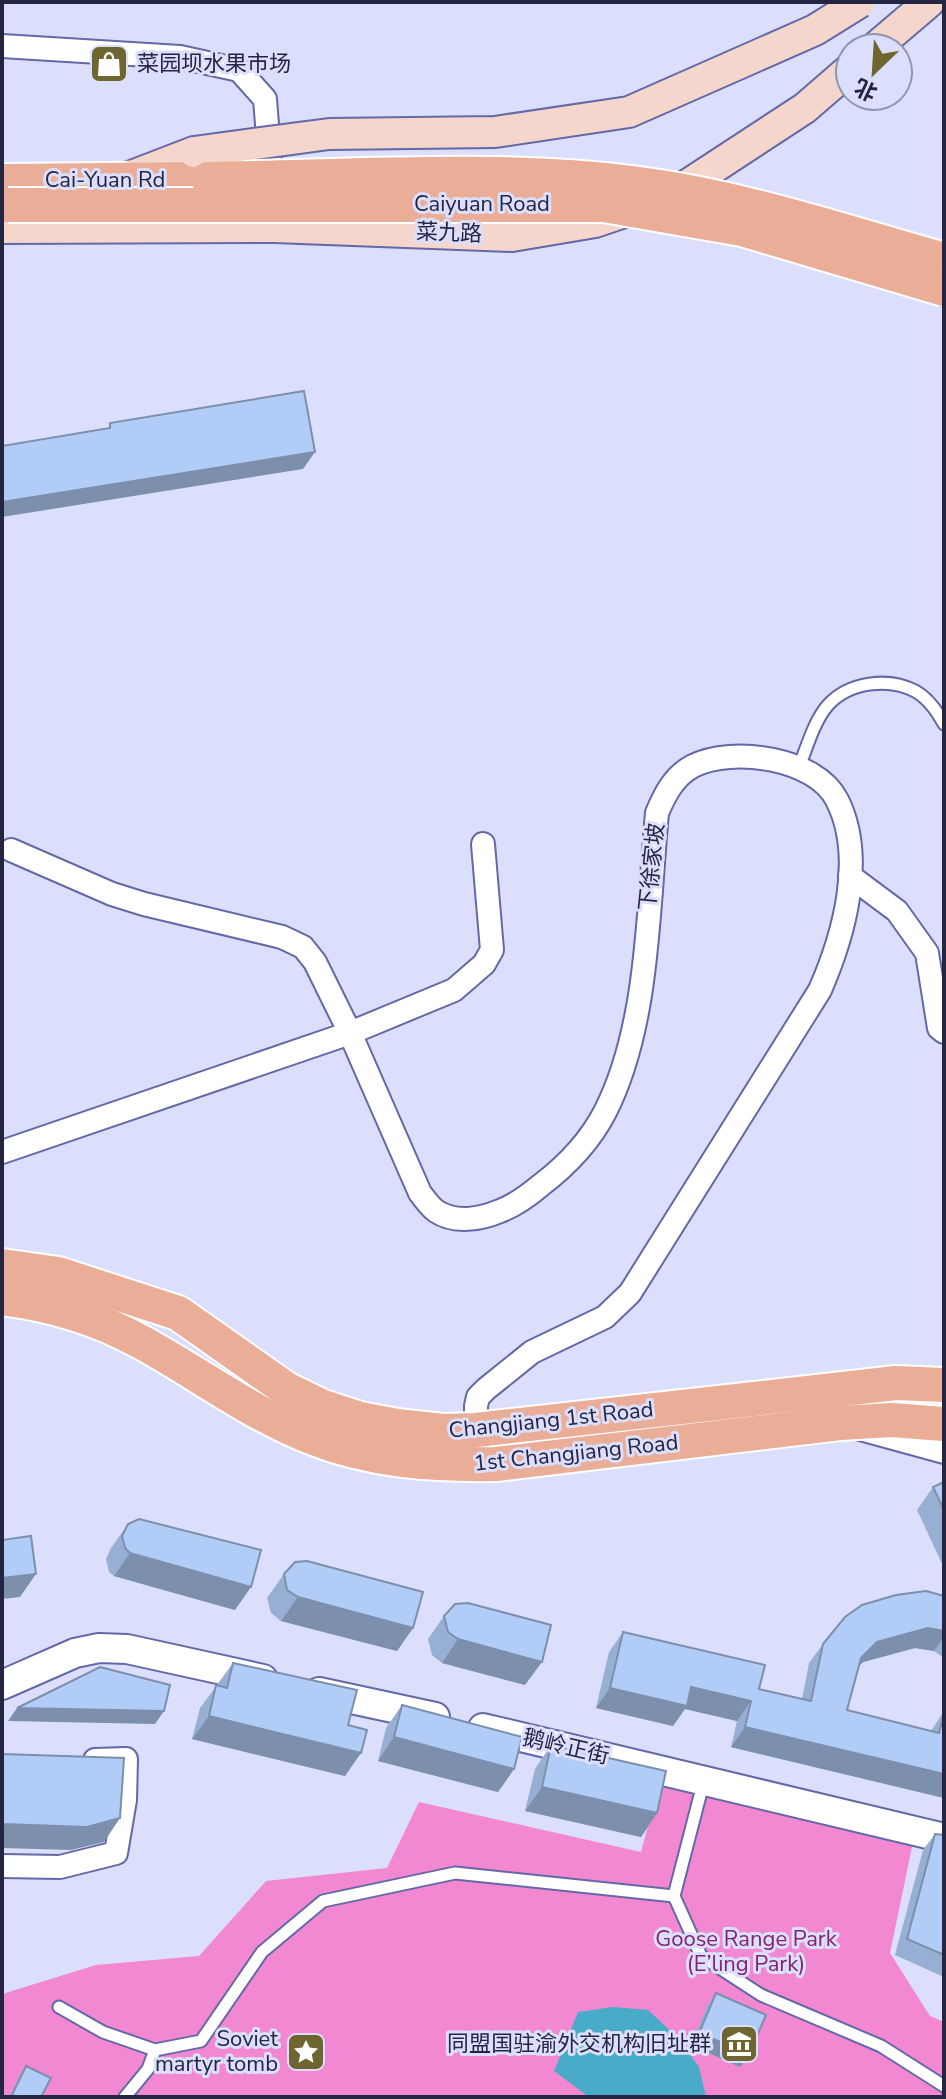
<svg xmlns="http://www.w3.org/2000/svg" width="946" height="2099" font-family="'Nunito Sans','Noto Sans SC',sans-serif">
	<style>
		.green { fill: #f287d2 }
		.water { fill: #48abc7 }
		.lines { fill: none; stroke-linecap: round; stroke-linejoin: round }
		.service-casing { stroke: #6468a7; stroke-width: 15 }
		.minor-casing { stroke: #6468a7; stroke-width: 26 }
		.tertiary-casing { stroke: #6468a7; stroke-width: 32 }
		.secondary-casing { stroke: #6468a7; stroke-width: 34 }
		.primary-casing { stroke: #fff; stroke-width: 38 }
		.service { stroke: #fff; stroke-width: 11 }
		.minor { stroke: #fff; stroke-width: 22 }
		.tertiary { stroke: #fff; stroke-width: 28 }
		.secondary { stroke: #f4d6cc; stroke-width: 30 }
		.primary { stroke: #e9ad98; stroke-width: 34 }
		.secondary-bridge-casing { stroke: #6468a7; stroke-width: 34; stroke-linecap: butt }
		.primary-bridge-casing { stroke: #fff; stroke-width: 38; stroke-linecap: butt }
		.secondary-bridge { stroke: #f4d6cc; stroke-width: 30 }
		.primary-bridge { stroke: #e9ad98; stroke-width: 34 }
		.wall { fill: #98afd4 }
		.shaded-wall { fill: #7c8fad }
		.building { fill: #b1ccf7; stroke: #7c8fad; stroke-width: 2 }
		.labels { text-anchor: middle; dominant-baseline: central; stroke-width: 6; stroke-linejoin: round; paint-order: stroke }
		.poi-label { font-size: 22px; fill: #242641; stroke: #dbdffb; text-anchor: end }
		.street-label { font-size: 22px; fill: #242641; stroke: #dbdffb }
		.park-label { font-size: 22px; fill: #85226d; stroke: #dbdffb }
	</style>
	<rect width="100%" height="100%" fill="#dbdffb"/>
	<path class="green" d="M661,1778L913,1842L890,1953L930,2016L944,2022V2097H2V1994L96,1965L199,1956L266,1881L387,1868L419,1802L641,1852Z"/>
	<path class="water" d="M613,2007L648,2010L678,2038L699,2067L706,2097H589L554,2071L578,2012Z"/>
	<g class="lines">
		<g class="service-casing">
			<g id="service">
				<path d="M799,767C807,747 814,721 828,705C849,682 888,677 915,691C928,698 937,711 944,724"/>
				<path d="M704,1780L674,1896L701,1956L761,1995L881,2046L944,2086"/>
				<path d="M59,2007L103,2032L155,2050L201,2041L262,1952L323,1901L455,1873L674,1896"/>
				<path d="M125,2097L148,2069L155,2050"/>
			</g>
		</g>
		<g class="minor-casing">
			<g id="minor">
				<path d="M2,46L180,57L239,70L265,99L272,188"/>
				<path d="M11,850L112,894L144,904L282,937L303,947L315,962L350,1033L420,1193C424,1198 430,1207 436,1211C455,1224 481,1219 500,1211C516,1205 528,1196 541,1185C566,1166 590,1141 605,1112C649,1026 648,908 657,813C665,794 674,776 693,766C733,746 816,758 837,800C866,857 844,935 820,990L630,1293L605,1317L532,1352L486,1389L478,1397L476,1406V1430"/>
				<path d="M850,876L897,911L927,953L939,1028L944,1032"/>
				<path d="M2,1152L350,1033L454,990L484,964L492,950L483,844"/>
				<path d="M860,1429L944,1452"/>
				<path d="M2,1866L60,1867L116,1853L125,1800L126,1759L95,1760"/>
			</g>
		</g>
		<g class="tertiary-casing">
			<g id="tertiary">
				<path d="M2,1685L75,1653L99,1648L127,1649L263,1679"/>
				<path d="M319,1692L435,1717"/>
				<path d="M483,1728L944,1838"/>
			</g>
		</g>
		<g class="secondary-casing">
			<g id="secondary">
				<path d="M875,48L929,2"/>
				<path d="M129,177L194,152"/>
				<path d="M2,228L275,227L512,236L595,222L669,197L805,108L850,69"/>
			</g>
		</g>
		<g class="primary-casing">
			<g id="primary">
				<path d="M2,181L208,179"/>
				<path d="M2,1266L58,1274L178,1313L286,1389L323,1407L360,1419L397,1426L443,1431L476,1430L896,1383L944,1385"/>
				<path d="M2,1298C50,1304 98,1318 141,1342C198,1373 250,1413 311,1437C370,1461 433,1465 496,1464L840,1423L892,1420L944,1424"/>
			</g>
		</g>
		<use href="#service" class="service"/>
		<use href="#minor" class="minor"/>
		<use href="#tertiary" class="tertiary"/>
		<use href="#secondary" class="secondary"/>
		<use href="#primary" class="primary"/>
		<g class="secondary-bridge-casing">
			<path id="secondary-bridge" d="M194,152L329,134L495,132L629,112L815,30L860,2"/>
		</g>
		<g class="primary-bridge-casing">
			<g id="primary-bridge">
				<path d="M208,179C348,177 494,166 632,183C739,196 841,231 944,260"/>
				<path d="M8,205H604L742,229L944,289"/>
			</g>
		</g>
		<use href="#secondary-bridge" class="secondary-bridge"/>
		<use href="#primary-bridge" class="primary-bridge"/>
	</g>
	<g class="wall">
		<path d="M944,1482V1568L917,1510L933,1487Z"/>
		<path d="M128,1524L235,1610L114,1576L109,1572L106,1559L111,1548Z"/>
		<path d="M284,1574L413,1628L397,1651L281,1621L271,1613L267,1598Z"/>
		<path d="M944,1596V1658L934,1651L915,1648L863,1662L859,1666L847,1710L931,1731L944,1711V1798L731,1747L737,1721L685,1709L673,1726L596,1708L609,1652L623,1632L759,1689L802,1699L809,1663L823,1644Z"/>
		<path d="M444,1616L525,1685L442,1663L432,1655L428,1639Z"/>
		<path d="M233,1663L348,1725L345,1776L192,1739L200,1708Z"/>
		<path d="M402,1705L514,1769L498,1792L378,1761L386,1728Z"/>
		<path d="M551,1745L657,1813L641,1837L525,1811L535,1769Z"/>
		<path d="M935,1834L944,1835V1977L895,1955L923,1850Z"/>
		<path d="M716,1993L749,2054L740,2067L691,2045L707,2006Z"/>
		<path d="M26,2066L41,2097H9L20,2075Z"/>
	</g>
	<g class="shaded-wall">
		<path d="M315,452L303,469L2,517V502Z"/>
		<path d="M130,1553L251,1587L235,1610L114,1576Z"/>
		<path d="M36,1574L20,1597L2,1599V1578Z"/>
		<path d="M298,1597L413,1628L397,1651L281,1621Z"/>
		<path d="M928,1628L944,1631V1637L934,1651L915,1648L863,1662L847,1678L861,1658L877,1642Z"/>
		<path d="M458,1639L542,1662L525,1685L442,1663Z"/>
		<path d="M691,1687L751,1701L737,1721L685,1709L673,1726L596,1708L610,1688Z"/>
		<path d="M17,1708L164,1711L155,1724L8,1721Z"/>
		<path d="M209,1716L361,1753L345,1776L192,1739Z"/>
		<path d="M745,1727L944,1774V1798L731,1747Z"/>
		<path d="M394,1737L514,1769L498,1792L378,1761Z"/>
		<path d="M542,1787L657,1813L641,1837L525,1811Z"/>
		<path d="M120,1818L104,1842L71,1850L2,1848V1824Z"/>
		<path d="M699,2033L749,2054L740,2067L691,2045Z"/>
	</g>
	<g class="building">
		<path d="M304,391L315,452L2,502V446L110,428V423Z"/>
		<path d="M944,1482V1510L933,1487Z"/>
		<path d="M139,1519L261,1550L251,1587L130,1553L125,1548L122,1536L128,1524Z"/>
		<path d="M31,1536L36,1574L2,1578V1540Z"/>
		<path d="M307,1561L423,1592L413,1628L298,1597L287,1590L284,1574L295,1562Z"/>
		<path d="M926,1591L944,1596V1631L928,1628L877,1642L861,1658L847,1710L939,1733L944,1715V1774L745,1727L751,1701L691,1687L687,1706L610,1688L623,1632L765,1665L759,1689L811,1701L823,1644L845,1617L862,1605L896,1595Z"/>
		<path d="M468,1603L551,1625L542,1662L458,1639L448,1632L444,1616L455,1604Z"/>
		<path d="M233,1663L357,1690L348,1725L367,1730L361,1753L209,1716L216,1685L227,1688Z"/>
		<path d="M100,1667L170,1685L164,1711L17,1708Z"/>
		<path d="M402,1705L522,1737L514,1769L394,1737Z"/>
		<path d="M551,1745L666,1771L657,1813L542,1787Z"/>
		<path d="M2,1754L124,1758L120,1818L87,1827L2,1824Z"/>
		<path d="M935,1834L944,1835V1955L907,1939Z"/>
		<path d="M716,1993L766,2015L749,2054L699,2033Z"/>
		<path d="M26,2066L51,2078L41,2097H17L12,2095Z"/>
	</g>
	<defs>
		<g id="shop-square" transform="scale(2)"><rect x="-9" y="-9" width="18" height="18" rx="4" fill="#6e6531" stroke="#dbdffb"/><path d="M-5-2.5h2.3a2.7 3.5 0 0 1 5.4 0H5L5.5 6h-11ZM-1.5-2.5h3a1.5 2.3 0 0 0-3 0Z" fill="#fff"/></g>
		<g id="museum-square" transform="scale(2)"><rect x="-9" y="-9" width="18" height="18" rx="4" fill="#6e6531" stroke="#dbdffb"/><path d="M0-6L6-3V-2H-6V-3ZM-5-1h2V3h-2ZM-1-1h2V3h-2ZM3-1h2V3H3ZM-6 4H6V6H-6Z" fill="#fff"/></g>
		<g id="sight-square" transform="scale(2)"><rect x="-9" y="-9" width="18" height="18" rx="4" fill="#6e6531" stroke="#dbdffb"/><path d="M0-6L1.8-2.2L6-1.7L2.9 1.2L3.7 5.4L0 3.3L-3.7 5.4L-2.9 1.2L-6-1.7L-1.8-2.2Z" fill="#fff"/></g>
	</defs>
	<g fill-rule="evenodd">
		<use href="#shop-square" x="109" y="64"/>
		<use href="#museum-square" x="739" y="2044"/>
		<use href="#sight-square" x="306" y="2052"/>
	</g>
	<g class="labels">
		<g class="poi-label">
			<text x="137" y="64" text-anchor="start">菜园坝水果市场</text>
			<text x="278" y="2039">Soviet<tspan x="278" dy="25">martyr tomb</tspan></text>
			<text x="711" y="2044">同盟国驻渝外交机构旧址群</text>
		</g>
		<g class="street-label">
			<text x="105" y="180">Cai-Yuan Rd</text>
			<text x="482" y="204">Caiyuan Road</text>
			<text transform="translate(449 233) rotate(2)">菜九路</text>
			<text transform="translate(652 867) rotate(-84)">下徐家坡</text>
			<text transform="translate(551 1420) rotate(-6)">Changjiang 1st Road</text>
			<text transform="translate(576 1453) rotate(-6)">1st Changjiang Road</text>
			<text transform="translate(566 1747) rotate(13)">鹅岭正街</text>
		</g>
		<g class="park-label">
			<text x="746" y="1939">Goose Range Park<tspan x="746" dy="25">(E’ling Park)</tspan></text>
		</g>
	</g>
	<rect width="946" height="2099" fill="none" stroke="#242641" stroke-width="8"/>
	<g transform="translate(874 72) rotate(205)"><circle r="38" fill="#dbdffb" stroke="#9295b1" stroke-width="2"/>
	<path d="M0-6L14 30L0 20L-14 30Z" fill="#6e6531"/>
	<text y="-12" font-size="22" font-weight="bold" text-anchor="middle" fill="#242641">北</text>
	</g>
</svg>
